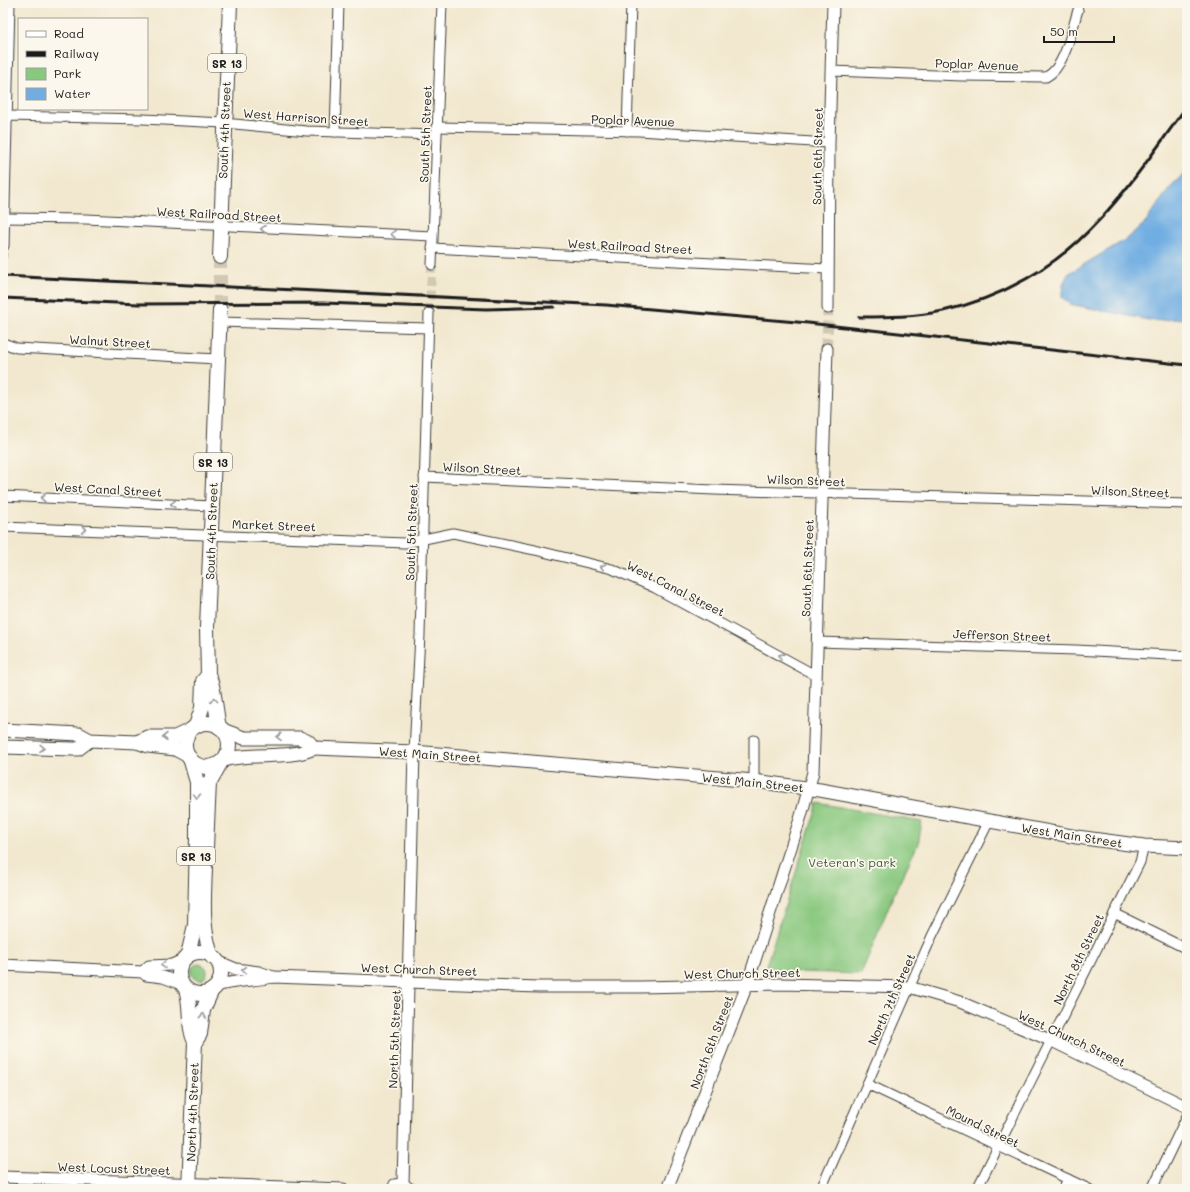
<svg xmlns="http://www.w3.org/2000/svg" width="1190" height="1192" font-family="Mali,sans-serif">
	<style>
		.green { fill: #89c87f; stroke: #52724e }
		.water { fill: #70ade2; stroke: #46647f }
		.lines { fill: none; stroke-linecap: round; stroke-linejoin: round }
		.minor-tunnel { stroke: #d2c9b4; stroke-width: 9; stroke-dasharray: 9 4.5; stroke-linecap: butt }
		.tertiary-tunnel { stroke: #d2c9b4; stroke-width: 11; stroke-dasharray: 11 5.5; stroke-linecap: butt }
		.primary-tunnel { stroke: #d2c9b4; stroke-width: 14; stroke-dasharray: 14 7; stroke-linecap: butt }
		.minor-casing { stroke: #3c3b37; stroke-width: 11 }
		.tertiary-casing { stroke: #3c3b37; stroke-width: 13 }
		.secondary-casing { stroke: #3c3b37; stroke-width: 15 }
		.primary-casing { stroke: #3c3b37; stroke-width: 16 }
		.minor { stroke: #fff; stroke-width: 9 }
		.tertiary { stroke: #fff; stroke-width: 11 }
		.secondary { stroke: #fff; stroke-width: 13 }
		.primary { stroke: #fff; stroke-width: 14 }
		.rail { stroke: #1c1c1c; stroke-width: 3 }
		.oneway { stroke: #999 }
		.labels { text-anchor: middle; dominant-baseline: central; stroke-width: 3.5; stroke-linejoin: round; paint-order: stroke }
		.shield { fill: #fbf7ec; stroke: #5f5e5a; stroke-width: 1 }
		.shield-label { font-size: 11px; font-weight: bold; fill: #1c1c1c }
		.street-label { font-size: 12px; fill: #1c1c1c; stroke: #fbf7ec }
		.park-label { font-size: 12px; fill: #42583f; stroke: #fbf7ec }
	</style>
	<rect width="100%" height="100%" fill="#fbf7ec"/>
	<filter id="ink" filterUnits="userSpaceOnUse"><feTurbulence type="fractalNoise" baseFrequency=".025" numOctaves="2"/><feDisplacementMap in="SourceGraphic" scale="8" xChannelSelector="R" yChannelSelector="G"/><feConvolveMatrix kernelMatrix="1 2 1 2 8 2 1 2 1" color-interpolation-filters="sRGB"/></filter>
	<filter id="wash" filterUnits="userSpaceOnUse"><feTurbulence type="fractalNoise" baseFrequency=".012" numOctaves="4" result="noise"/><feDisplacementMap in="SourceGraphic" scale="16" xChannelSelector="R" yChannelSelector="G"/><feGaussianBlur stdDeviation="0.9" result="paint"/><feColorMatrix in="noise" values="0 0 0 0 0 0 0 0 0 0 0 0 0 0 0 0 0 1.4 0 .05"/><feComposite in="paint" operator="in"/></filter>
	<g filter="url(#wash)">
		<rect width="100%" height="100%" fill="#f2e8cf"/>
		<g class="green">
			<path d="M818,803L922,822L918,844L893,896L861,974L765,971V969Z"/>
			<circle cx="199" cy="972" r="8"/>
		</g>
		<path class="water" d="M1187,171V318L1154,321L1069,304L1062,297L1063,284L1068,274L1128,238L1145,223L1170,187Z"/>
	</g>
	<g filter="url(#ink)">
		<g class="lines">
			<g class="minor-tunnel">
				<path d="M3,258L4,246"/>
				<path d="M429,313L432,265"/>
			</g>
			<path class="tertiary-tunnel" d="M827,349L828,308"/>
			<path class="primary-tunnel" d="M220,310V257"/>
			<g class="minor-casing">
				<g id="minor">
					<path d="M831,71L962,76L1046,77C1065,68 1072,29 1078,10"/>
					<path d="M3,117L7,116L143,119L224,123L307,131L436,135"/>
					<path d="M436,127L639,131L829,143"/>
					<path d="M627,131L631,3"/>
					<path d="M335,132L339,3"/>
					<path d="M3,218L86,219L432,236"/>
					<path d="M4,246L10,3"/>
					<path d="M432,248L827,269"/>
					<path d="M432,265L442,3"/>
					<path d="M220,322L428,328"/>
					<path d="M3,343L17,348L217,359"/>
					<path d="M424,477L714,490L1187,504"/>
					<path d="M3,496L212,506"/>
					<path d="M3,527L405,543L453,533L535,550L612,569L655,588L815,675"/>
					<path d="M817,642L1076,650L1187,656"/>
					<path d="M754,740V781"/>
					<path d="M414,752L420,635L429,313"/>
					<path d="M1114,913L1187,949"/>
					<path d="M867,1084L1089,1189"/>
					<path d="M392,1189L394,1184L403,1183L412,1189"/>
					<path d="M821,1189L932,936L989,821"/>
					<path d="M977,1189L1140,862L1144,846"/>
					<path d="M1063,1189L1068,1179"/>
					<path d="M1152,1189L1187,1116"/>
				</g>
			</g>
			<g class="tertiary-casing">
				<g id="tertiary">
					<path d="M828,308L829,143L833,3"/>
					<path d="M217,961L236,969L259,972L273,977"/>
					<path d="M3,965L143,972L146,975L163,977L182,984"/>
					<path d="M143,972L149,966L172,965L183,960"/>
					<path d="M216,986C235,980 254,981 273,977L539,987H640L781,984L909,987L960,1002L1052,1041L1187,1107"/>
					<path d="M3,1177L343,1189"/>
					<path d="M403,1183L414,752"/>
					<path d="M667,1189L747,985L801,816L813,772L827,349"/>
				</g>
			</g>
			<g class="secondary-casing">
				<g id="secondary">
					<path d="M3,730L79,734L90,740L137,742L148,746L175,749L188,756"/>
					<path d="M223,730L244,738H300L309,742L314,748"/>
					<path d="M137,742L147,737H175L192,729"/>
					<path d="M3,747L73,749H78L90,740"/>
					<path d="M314,748L414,752L754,781L820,790L1077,837L1144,846L1187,848"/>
					<path d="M223,760C252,752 289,760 314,748"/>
				</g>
			</g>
			<g class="primary-casing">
				<g id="primary">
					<path d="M220,257L230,3"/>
					<path d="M208,675C214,683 216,714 219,727"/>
					<circle cx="207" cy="745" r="22"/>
					<path d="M196,726L202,708L203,681L208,675L207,628L220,310"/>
					<path d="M206,847L209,783L221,762"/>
					<path d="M205,868C204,898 201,928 212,957"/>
					<circle cx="200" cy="973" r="21"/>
					<path d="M188,955L195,925L197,837V782L190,758"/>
					<path d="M186,989C192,1007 187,1026 195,1042L189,1189"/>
					<path d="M195,1042L200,1034L203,1010L212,990"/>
				</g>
			</g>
			<use href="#minor" class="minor"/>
			<use href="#tertiary" class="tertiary"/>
			<use href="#secondary" class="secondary"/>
			<use href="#primary" class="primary"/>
			<g class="rail">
				<path d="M3,276L606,305L808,323L1187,365"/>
				<path d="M3,298L139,304L323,303L486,309L554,307"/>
				<path d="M859,317C887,317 916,317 943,311C1068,282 1117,203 1187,106"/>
			</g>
		</g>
		<defs><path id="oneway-chevron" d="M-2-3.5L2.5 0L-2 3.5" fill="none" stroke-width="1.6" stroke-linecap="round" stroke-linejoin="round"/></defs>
		<g class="oneway">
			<use href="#oneway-chevron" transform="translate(263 229) rotate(-177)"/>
			<use href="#oneway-chevron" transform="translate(393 234) rotate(-178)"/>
			<use href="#oneway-chevron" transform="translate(43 498) rotate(-177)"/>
			<use href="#oneway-chevron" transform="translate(173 504) rotate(-177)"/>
			<use href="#oneway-chevron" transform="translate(84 529) rotate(2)"/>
			<use href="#oneway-chevron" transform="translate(603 567) rotate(-166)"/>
			<use href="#oneway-chevron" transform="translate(781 656) rotate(-151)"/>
			<use href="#oneway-chevron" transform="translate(214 700) rotate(-95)"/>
			<use href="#oneway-chevron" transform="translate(165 737) rotate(180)"/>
			<use href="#oneway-chevron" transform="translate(279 737) rotate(178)"/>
			<use href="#oneway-chevron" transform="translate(42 748) rotate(2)"/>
			<use href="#oneway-chevron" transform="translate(197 796) rotate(90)"/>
			<use href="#oneway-chevron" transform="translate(163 965) rotate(176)"/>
			<use href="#oneway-chevron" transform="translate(244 970) rotate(-174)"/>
			<use href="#oneway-chevron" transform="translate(203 1016) rotate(-84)"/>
		</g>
	</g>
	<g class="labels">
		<g class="shield">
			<rect x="208" y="54" width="38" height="18" rx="3"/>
			<rect x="194" y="453" width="38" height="18" rx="3"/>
			<rect x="177" y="847" width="38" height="18" rx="3"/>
		</g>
		<g class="shield-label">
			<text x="227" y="63">SR 13</text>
			<text x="213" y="462">SR 13</text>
			<text x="196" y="856">SR 13</text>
		</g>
		<g class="street-label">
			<text transform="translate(977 64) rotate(2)">Poplar Avenue</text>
			<text transform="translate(306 117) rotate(4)">West Harrison Street</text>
			<text transform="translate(633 120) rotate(2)">Poplar Avenue</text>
			<text transform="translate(224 130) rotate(-88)">South 4th Street</text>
			<text transform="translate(425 134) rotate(-88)">South 5th Street</text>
			<text transform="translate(817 156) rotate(-89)">South 6th Street</text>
			<text transform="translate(219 214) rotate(3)">West Railroad Street</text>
			<text transform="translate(630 246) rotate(3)">West Railroad Street</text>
			<text transform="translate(110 341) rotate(3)">Walnut Street</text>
			<text transform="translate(482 468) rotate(3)">Wilson Street</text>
			<text transform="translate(806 480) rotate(2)">Wilson Street</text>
			<text transform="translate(108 489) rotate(3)">West Canal Street</text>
			<text transform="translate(1130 491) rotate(2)">Wilson Street</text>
			<text transform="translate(274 525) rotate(2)">Market Street</text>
			<text transform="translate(211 531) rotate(-88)">South 4th Street</text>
			<text transform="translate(411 532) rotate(-88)">South 5th Street</text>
			<text transform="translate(807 568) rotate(-88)">South 6th Street</text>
			<text transform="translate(676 588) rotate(27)">West Canal Street</text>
			<text transform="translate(1002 635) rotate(2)">Jefferson Street</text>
			<text transform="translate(430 754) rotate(4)">West Main Street</text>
			<text transform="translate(753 782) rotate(6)">West Main Street</text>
			<text transform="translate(1072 835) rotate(9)">West Main Street</text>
			<text transform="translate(1078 959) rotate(-64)">North 8th Street</text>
			<text transform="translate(419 969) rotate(2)">West Church Street</text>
			<text transform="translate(742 973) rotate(-1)">West Church Street</text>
			<text transform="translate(891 999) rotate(-66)">North 7th Street</text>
			<text transform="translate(1072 1038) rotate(25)">West Church Street</text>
			<text transform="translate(394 1039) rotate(-88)">North 5th Street</text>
			<text transform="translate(711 1042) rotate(-69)">North 6th Street</text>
			<text transform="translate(192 1112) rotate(-88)">North 4th Street</text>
			<text transform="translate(983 1126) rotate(26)">Mound Street</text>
			<text transform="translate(114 1168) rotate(2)">West Locust Street</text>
		</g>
		<g class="park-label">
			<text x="852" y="862">Veteran's park</text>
		</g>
	</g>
	<rect width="1190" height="1192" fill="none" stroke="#fbf7ec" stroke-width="16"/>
	<rect x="18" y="18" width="130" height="92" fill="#fbf7ec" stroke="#a29f99"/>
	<rect x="26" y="31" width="20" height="6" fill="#ffffff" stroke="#a29f99"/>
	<text x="54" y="38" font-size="12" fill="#1c1c1c">Road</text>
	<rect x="26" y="51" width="20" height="6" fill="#1c1c1c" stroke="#a29f99"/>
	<text x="54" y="58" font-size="12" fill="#1c1c1c">Railway</text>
	<rect x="26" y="68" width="20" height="12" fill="#89c87f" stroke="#a29f99"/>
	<text x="54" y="78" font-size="12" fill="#1c1c1c">Park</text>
	<rect x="26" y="88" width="20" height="12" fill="#70ade2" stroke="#a29f99"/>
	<text x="54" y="98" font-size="12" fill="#1c1c1c">Water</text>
	<path d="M1044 36v6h70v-6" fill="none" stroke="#1c1c1c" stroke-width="2"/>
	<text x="1050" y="36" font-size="12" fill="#1c1c1c" stroke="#fbf7ec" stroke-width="3" paint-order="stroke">50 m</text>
</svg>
